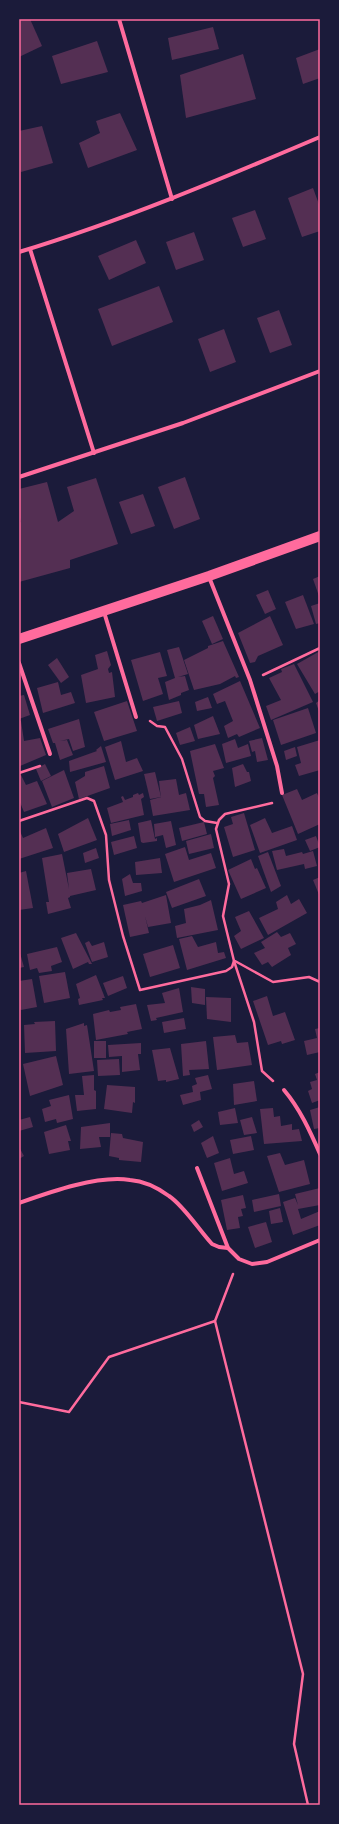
<svg xmlns="http://www.w3.org/2000/svg" width="339" height="1824" font-family="Bitter,serif">
	<style>
		.building { fill: #542f53 }
		.lines { fill: none; stroke-linecap: round; stroke-linejoin: round }
		.path { stroke: #ff6b9d; stroke-width: 2.5 }
		.minor { stroke: #ff6b9d; stroke-width: 4 }
		.primary { stroke: #ff6b9d; stroke-width: 10 }
		.neatline { fill: none; stroke: #ff6b9d; stroke-width: 1.5 }
	</style>
	<rect width="100%" height="100%" fill="#1b1b3a"/>
	<g class="building">
		<path d="M21,19H30L42,46L19,57V20Z"/>
		<path d="M213,27L219,49L172,60L168,38Z"/>
		<path d="M97,41L108,72L61,84L52,56Z"/>
		<path d="M320,49V78L303,84L296,58Z"/>
		<path d="M243,54L256,99L186,118L180,75Z"/>
		<path d="M120,113L137,150L88,168L79,143L100,133L96,121Z"/>
		<path d="M42,126L53,163L21,172L19,167V131Z"/>
		<path d="M313,188L320,207V231L302,237L288,198Z"/>
		<path d="M255,210L266,239L243,247L232,218Z"/>
		<path d="M194,232L204,260L176,270L166,242Z"/>
		<path d="M136,240L146,263L109,280L98,256Z"/>
		<path d="M159,286L173,322L112,346L98,309Z"/>
		<path d="M279,310L292,345L270,353L257,318Z"/>
		<path d="M224,329L236,362L210,372L198,339Z"/>
		<path d="M185,477L200,519L174,529L158,487Z"/>
		<path d="M96,478L118,544L70,560V568L19,582V523L21,522L19,513V489L47,482L58,522L74,511L67,487Z"/>
		<path d="M143,494L155,526L131,534L119,502Z"/>
		<path d="M320,576V599L313,579Z"/>
		<path d="M268,590L276,609L265,614L256,595Z"/>
		<path d="M303,595L314,624L296,629L285,602Z"/>
		<path d="M320,603V623L316,624L311,606Z"/>
		<path d="M213,616L223,639L212,644L202,621Z"/>
		<path d="M270,616L283,645L258,656L255,662L250,663L238,633Z"/>
		<path d="M223,641L239,677L236,678L235,676L220,684L194,690L184,660L208,648V646Z"/>
		<path d="M179,647L188,674L178,677L185,676L189,690L181,693V695L169,700L165,682L175,678L167,650Z"/>
		<path d="M107,651L111,665L108,669L109,673L112,672L115,697L86,703L81,675L98,669L95,655Z"/>
		<path d="M320,651V691L315,694L297,664Z"/>
		<path d="M160,652L167,676L158,678L163,694L143,701L131,660Z"/>
		<path d="M57,658L69,677L61,683L48,665Z"/>
		<path d="M294,664L313,702L271,720L266,706L281,700L269,678L282,672L281,669Z"/>
		<path d="M240,681L260,728L239,737L237,734L228,738L224,726L233,721L225,701L217,704L213,694Z"/>
		<path d="M58,682L61,695L71,692L75,703L43,713L37,688Z"/>
		<path d="M24,695L30,715L19,719V696Z"/>
		<path d="M208,697L212,708L197,711L195,702Z"/>
		<path d="M320,700V714L316,703Z"/>
		<path d="M127,701L137,731L104,741L94,712Z"/>
		<path d="M179,701L182,713L157,721L153,707Z"/>
		<path d="M308,708L316,733L281,745L273,720Z"/>
		<path d="M213,716L220,734L198,739L194,725Z"/>
		<path d="M79,719L85,747L73,751L69,739L60,741L67,740L73,755L60,760L55,743H53L48,729Z"/>
		<path d="M19,721H21L24,741L40,738L46,755L20,766Z"/>
		<path d="M190,727L195,741L180,745L176,733Z"/>
		<path d="M262,738L268,760L257,762L255,751L252,752L249,741Z"/>
		<path d="M235,739L238,748L248,744L251,756L226,763L222,744Z"/>
		<path d="M320,740V770L299,776L295,765L301,763L297,747Z"/>
		<path d="M121,741L126,762L137,758L143,771L115,780L105,747Z"/>
		<path d="M215,744L224,768L213,771L215,776L213,778L219,805L206,807L204,794H199L190,751Z"/>
		<path d="M101,746L106,762L70,772L69,761L97,751L96,750Z"/>
		<path d="M295,747L297,756L286,760L284,751Z"/>
		<path d="M45,764L51,776L41,781L36,769Z"/>
		<path d="M243,764L247,772H249L251,781L235,787L232,768Z"/>
		<path d="M104,766L110,788L79,799L75,782L85,776V772Z"/>
		<path d="M64,770L74,798L52,807L42,781Z"/>
		<path d="M155,772L161,797L150,799L144,774Z"/>
		<path d="M21,775L26,785L37,781L47,804L24,812L19,800V776Z"/>
		<path d="M176,779L179,795L186,793L190,810L153,816L150,800L161,797V799L159,781Z"/>
		<path d="M297,789L302,800L317,793L320,800V824L298,834L282,795Z"/>
		<path d="M138,793L139,795L143,793L144,797L141,799L144,815L111,823L107,808L123,802L121,797L123,796L125,800L133,797V795Z"/>
		<path d="M244,813L255,850L233,857L224,827L233,824L231,817Z"/>
		<path d="M88,818L97,840L64,852L58,834Z"/>
		<path d="M265,818L272,833L292,826L297,840L260,853L250,825Z"/>
		<path d="M129,820L131,830L112,836L110,824Z"/>
		<path d="M151,820L155,839L157,838V841L143,843L141,842L138,823Z"/>
		<path d="M171,821L176,845L166,848L163,835L155,837L154,824Z"/>
		<path d="M204,822L207,834L182,841L179,828Z"/>
		<path d="M46,828L53,848L19,859V829L23,838Z"/>
		<path d="M211,834L214,848L189,854L186,841Z"/>
		<path d="M134,836L137,848L114,855L111,842Z"/>
		<path d="M316,836L320,847L310,851L305,840Z"/>
		<path d="M185,847L189,860L211,853L216,868L174,882L165,854Z"/>
		<path d="M96,848L99,858L85,863L83,853Z"/>
		<path d="M284,849L286,856L302,852L303,854L313,851L317,866L305,869L304,864L277,870L272,851Z"/>
		<path d="M268,852L281,886L271,892L258,856Z"/>
		<path d="M62,854L69,889L67,873L91,869L96,890L70,896V897L68,898L71,908L48,914L46,902H49L42,858Z"/>
		<path d="M160,858L162,873L136,875L135,862Z"/>
		<path d="M251,859L255,869L257,868L266,888L241,899L228,870Z"/>
		<path d="M26,871L33,908L19,910V873Z"/>
		<path d="M130,874L133,883H141L142,891L125,896L122,879Z"/>
		<path d="M320,877V897L313,880Z"/>
		<path d="M199,879L206,896L172,908L166,892Z"/>
		<path d="M166,895L171,923L148,927L145,916L149,933L130,937L123,905L141,901L142,903Z"/>
		<path d="M287,895L291,904L299,899L307,913L268,935L259,918L278,909L276,902Z"/>
		<path d="M211,900L218,930L177,938L175,926L186,923L184,909L200,905Z"/>
		<path d="M249,911L264,938L241,949L234,936L241,931L235,917Z"/>
		<path d="M277,932L281,937L290,933L296,944L288,948L291,955L272,967L268,962L262,965L254,953L265,948L261,942Z"/>
		<path d="M76,933L92,964H89L88,962L73,969L61,938Z"/>
		<path d="M192,936L198,947L216,942L218,953L224,952L226,958L187,970L179,939Z"/>
		<path d="M89,941L92,946L104,942L108,957L92,962L85,943Z"/>
		<path d="M173,945L180,968L150,977L143,954Z"/>
		<path d="M57,947L62,962L51,966L52,971L39,973L37,968L30,970L27,954Z"/>
		<path d="M19,950L24,967L19,968Z"/>
		<path d="M65,972L70,998L44,1003L39,976Z"/>
		<path d="M96,975L105,998H102L103,1000L79,1005L78,999L80,998L76,984Z"/>
		<path d="M123,976L127,988L108,996L103,983Z"/>
		<path d="M32,979L37,1007L21,1010L19,1007V981Z"/>
		<path d="M191,987L205,989V1005L192,1003Z"/>
		<path d="M179,988L183,1012L156,1018L157,1020L151,1021L147,1005L165,1003L162,993Z"/>
		<path d="M267,996L273,1016L285,1012L295,1040L282,1044L281,1041L268,1045L253,1001Z"/>
		<path d="M206,997L231,998V1022L207,1019Z"/>
		<path d="M136,1004L142,1029L127,1032L128,1034L96,1040L93,1014L109,1010L110,1012L121,1010L120,1007Z"/>
		<path d="M184,1018L186,1029L164,1033L162,1022Z"/>
		<path d="M55,1021L56,1051L25,1053L24,1025L35,1024L34,1022Z"/>
		<path d="M84,1023V1026L87,1025L94,1071L69,1074L66,1029Z"/>
		<path d="M320,1028V1052L307,1055L304,1041L317,1038L315,1029Z"/>
		<path d="M235,1035L237,1043L248,1042L252,1065L217,1070L213,1037Z"/>
		<rect x="94" y="1041" width="12" height="17"/>
		<path d="M206,1041L209,1069L189,1070L190,1075L183,1076L181,1044Z"/>
		<path d="M141,1043V1054H138L140,1070L122,1072V1056L109,1057L108,1045Z"/>
		<path d="M170,1048L179,1079L166,1082V1080L158,1081L152,1050Z"/>
		<path d="M56,1056L63,1085L30,1096L23,1064Z"/>
		<path d="M119,1059L120,1075L98,1076L97,1060Z"/>
		<path d="M320,1072V1100L312,1103L308,1091L312,1089L310,1082L317,1080L315,1074Z"/>
		<path d="M94,1075V1090L96,1091V1109L77,1111L75,1095H84L82,1076Z"/>
		<path d="M208,1075L212,1089L200,1092L201,1100L183,1105L180,1095L193,1092L192,1086L197,1084L195,1078Z"/>
		<path d="M254,1081L257,1101L234,1105L233,1084Z"/>
		<path d="M107,1085L135,1087V1103L133,1102L132,1113L104,1109Z"/>
		<path d="M69,1095L73,1119L57,1123L56,1119L45,1122L42,1109L51,1106L49,1100Z"/>
		<path d="M320,1107V1128L314,1129L310,1110Z"/>
		<path d="M235,1108L238,1123L220,1125L218,1112Z"/>
		<path d="M273,1108L274,1117L280,1116L281,1126L292,1124V1130L299,1129L302,1141L264,1144L260,1109Z"/>
		<path d="M30,1117L33,1127L19,1131V1120Z"/>
		<path d="M252,1117L257,1133L244,1135L240,1120Z"/>
		<path d="M199,1120L203,1127L194,1132L191,1125Z"/>
		<path d="M110,1123V1137H99L101,1147L80,1149L81,1127Z"/>
		<path d="M66,1125L71,1141H68L70,1150L49,1154L44,1132Z"/>
		<path d="M111,1133L122,1134L123,1138L143,1142L141,1162L119,1160V1158L109,1156Z"/>
		<path d="M213,1136L219,1153L207,1158L201,1143Z"/>
		<path d="M251,1136L254,1150L233,1154L230,1140Z"/>
		<path d="M19,1147L24,1156L19,1159Z"/>
		<path d="M280,1153L285,1165L304,1160L310,1184L279,1192L267,1156Z"/>
		<path d="M230,1158L234,1174L244,1171L248,1183L222,1191L214,1163Z"/>
		<path d="M320,1188V1205L298,1209L301,1219L320,1211V1225L293,1235L283,1202L295,1198L298,1205L295,1194Z"/>
		<path d="M279,1194L281,1206L254,1212L252,1200Z"/>
		<path d="M243,1195L246,1208L241,1209L243,1216L238,1217L240,1228L227,1230L221,1200Z"/>
		<path d="M280,1208L283,1222L271,1224L269,1211Z"/>
		<path d="M266,1222L272,1242L255,1248L248,1227Z"/>
	</g>
	<g class="lines">
		<g class="path">
			<path d="M263,675L320,648"/>
			<path d="M150,721L157,726L165,727L182,759L200,817L205,821L217,823"/>
			<path d="M19,773L40,766"/>
			<path d="M272,803L225,814L219,820L216,829L229,884L223,916L234,961L254,1022L262,1071L273,1081"/>
			<path d="M19,821L87,798L94,801L106,835L109,880L123,936L140,990L226,971L232,967L234,961"/>
			<path d="M235,961L273,982L309,977L320,982"/>
			<path d="M233,1274L215,1321L303,1674L294,1744L308,1805"/>
			<path d="M19,1402L69,1412L109,1357L215,1321"/>
		</g>
		<g class="minor">
			<path d="M119,19L172,199"/>
			<path d="M30,249L94,453"/>
			<path d="M19,252C122,221 221,179 320,137"/>
			<path d="M19,477L183,423L320,371"/>
			<path d="M209,577L250,680L277,766L282,793"/>
			<path d="M104,612L136,717"/>
			<path d="M19,663L50,754"/>
			<path d="M284,1090C300,1109 310,1131 320,1154"/>
			<path d="M197,1168L228,1248L239,1259L252,1264L267,1262L320,1240"/>
			<path d="M19,1203C50,1192 97,1175 130,1180C144,1181 158,1188 169,1196C184,1206 199,1230 212,1244L219,1247L228,1248"/>
		</g>
		<path class="primary" d="M19,639L209,576L320,536"/>
	</g>
	<rect width="339" height="1824" fill="none" stroke="#1b1b3a" stroke-width="40"/>
	<rect x="20" y="20" width="299" height="1784" class="neatline"/>
</svg>
